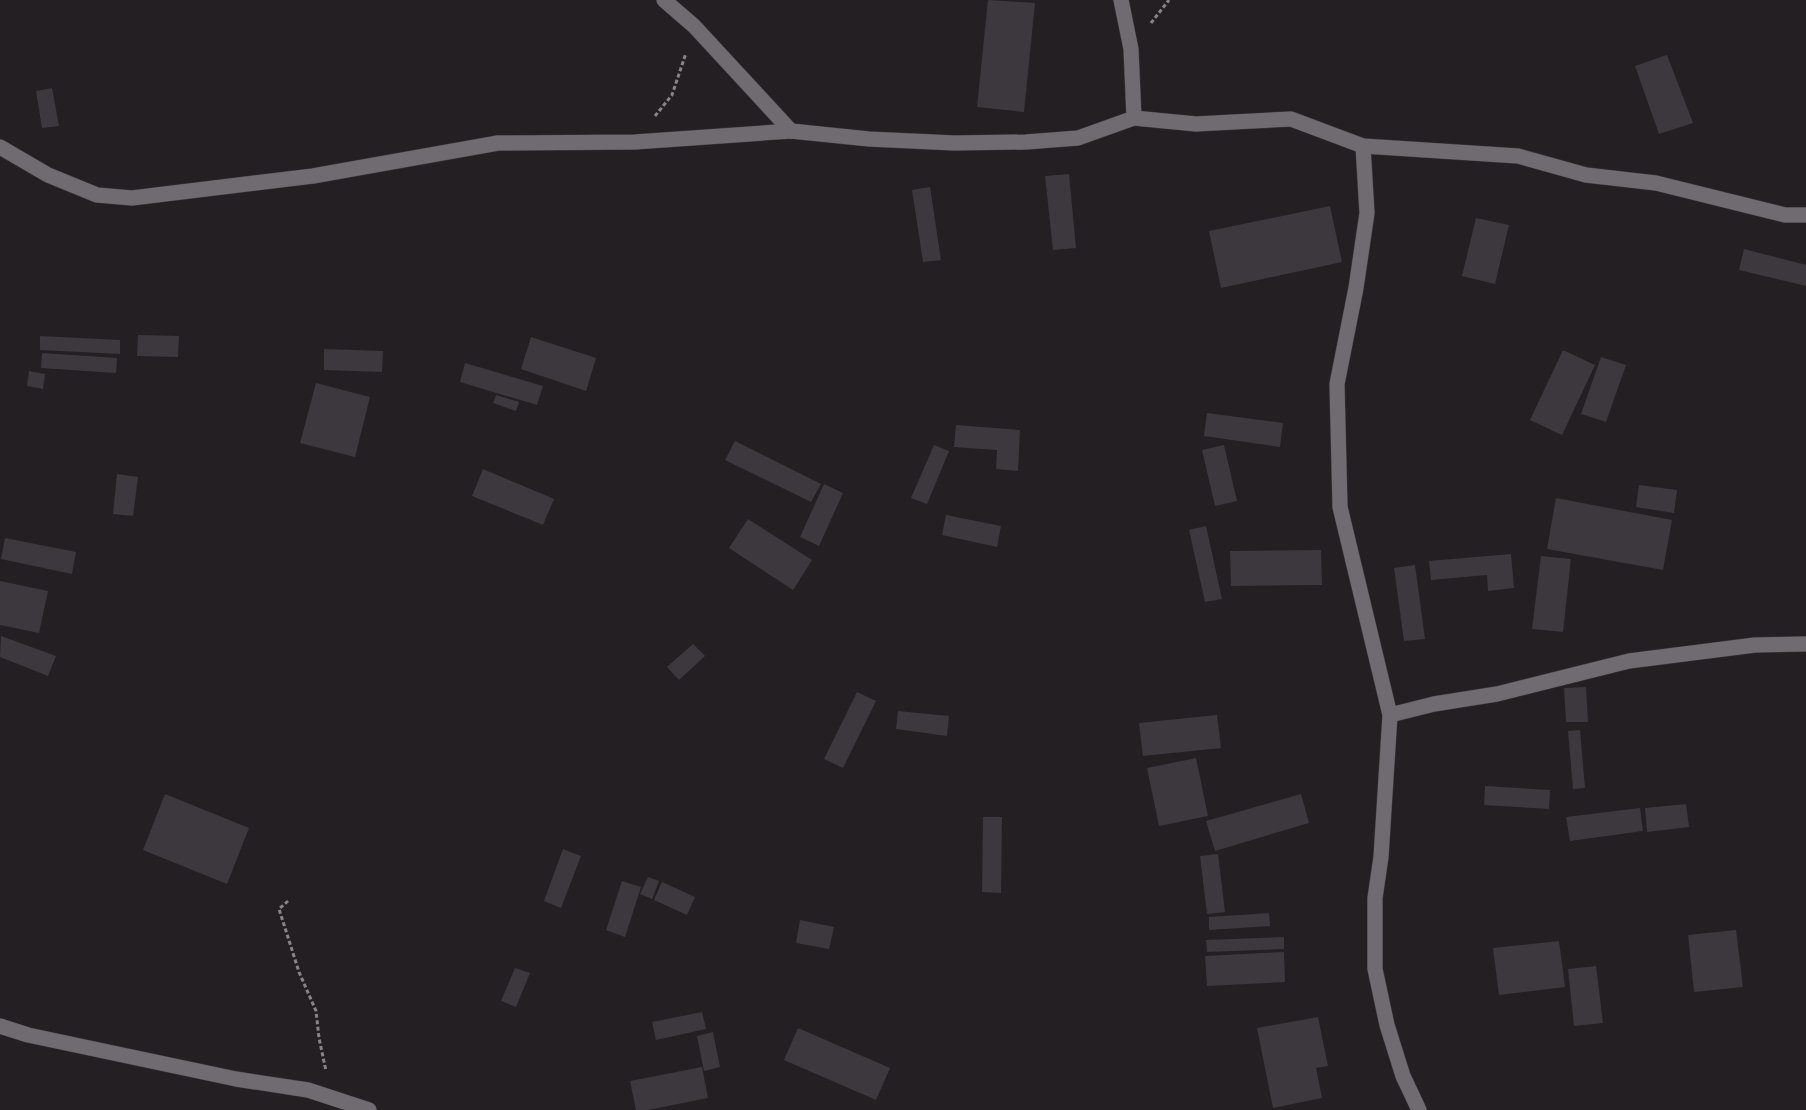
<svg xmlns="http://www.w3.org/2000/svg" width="1806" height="1110" font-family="'Noto Serif',serif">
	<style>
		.building { fill: #3d383d }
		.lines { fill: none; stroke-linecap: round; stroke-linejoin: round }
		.street-casing { stroke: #3e3a3e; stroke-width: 16 }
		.path { stroke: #888488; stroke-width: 3; stroke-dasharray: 4 2.5; stroke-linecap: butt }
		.street { stroke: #706b71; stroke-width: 15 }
	</style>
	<rect width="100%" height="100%" fill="#231f23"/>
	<g class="building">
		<path d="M988,0L1035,3L1024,112L977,107Z"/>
		<path d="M1667,55L1693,123L1659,134L1635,66Z"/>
		<path d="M52,88L59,126L42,128L36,91Z"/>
		<path d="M1069,174L1076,248L1053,250L1045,176Z"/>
		<path d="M930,187L941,260L923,262L912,190Z"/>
		<path d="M1330,206L1342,262L1221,288L1209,231Z"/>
		<path d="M1476,218L1509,225L1495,284L1462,276Z"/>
		<path d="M1744,249L1806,265V286L1739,270Z"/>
		<path d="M138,335L179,336L178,357L137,356Z"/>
		<path d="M40,336L120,340V354L40,350Z"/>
		<path d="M531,337L596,358L586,391L521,369Z"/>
		<path d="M324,349L383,351L382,372L324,370Z"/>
		<path d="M1563,350L1595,365L1562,435L1530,420Z"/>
		<path d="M42,353L117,358L116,373L41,368Z"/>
		<path d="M1601,357L1626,365L1606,422L1581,414Z"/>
		<path d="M465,363L543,386L537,405L460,382Z"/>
		<path d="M29,371L45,374L43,389L27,386Z"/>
		<path d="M316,383L370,397L355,457L300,443Z"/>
		<path d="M496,395L519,402L516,411L493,403Z"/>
		<path d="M1207,413L1283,423L1280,447L1204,436Z"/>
		<path d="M956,425L1020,430L1018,471L996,469L997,450L954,447Z"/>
		<path d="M735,441L821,484L811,502L725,460Z"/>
		<path d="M934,445L949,451L927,504L911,498Z"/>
		<path d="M1224,445L1237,501L1215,506L1202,450Z"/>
		<path d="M483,469L554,499L543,525L472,496Z"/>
		<path d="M117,474L138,477L133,516L113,514Z"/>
		<path d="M824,484L843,493L819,546L800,537Z"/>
		<path d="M1639,485L1677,490L1674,513L1636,507Z"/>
		<path d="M1556,498L1672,520L1663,570L1547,549Z"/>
		<path d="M946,515L1001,526L997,547L942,535Z"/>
		<path d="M748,519L812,560L793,590L729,548Z"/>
		<path d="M1206,526L1222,599L1205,602L1189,530Z"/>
		<path d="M5,538L76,552L72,574L1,559Z"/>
		<path d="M1321,550L1322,585L1231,586L1230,551Z"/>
		<path d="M1511,554L1514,588L1488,591L1487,575L1431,580L1429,561Z"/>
		<path d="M1541,556L1571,559L1563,632L1532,629Z"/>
		<path d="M1415,565L1425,639L1404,641L1394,568Z"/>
		<path d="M0,581L48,591L39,633L0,625Z"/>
		<path d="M1,636L56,656L48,676L0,657Z"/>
		<path d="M693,644L705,656L679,680L667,667Z"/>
		<path d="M1586,687L1588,722H1566L1564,688Z"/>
		<path d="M857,692L876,701L843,768L824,759Z"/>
		<path d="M898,711L949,716L947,736L896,729Z"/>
		<path d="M1217,715L1221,748L1143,756L1139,723Z"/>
		<path d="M1580,730L1585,788L1573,789L1568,731Z"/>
		<path d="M1196,758L1208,816L1159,826L1147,768Z"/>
		<path d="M1485,786L1550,790L1549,809L1484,805Z"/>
		<path d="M165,794L249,828L227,884L143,850Z"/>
		<path d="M1301,794L1309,823L1215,851L1206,821Z"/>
		<path d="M1686,804L1689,827L1647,832L1645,808Z"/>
		<path d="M1640,808L1643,831L1570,841L1566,817Z"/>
		<path d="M983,817H1002L1001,893L982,892Z"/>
		<path d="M563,849L581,856L561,908L544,901Z"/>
		<path d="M1218,854L1225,912L1207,914L1200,856Z"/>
		<path d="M648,877L659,881L652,899L640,894Z"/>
		<path d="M622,881L641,887L625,937L606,930Z"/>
		<path d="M662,882L695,897L687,915L654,900Z"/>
		<path d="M1269,913L1270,926L1209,930V917Z"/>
		<path d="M800,920L834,927L829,949L796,943Z"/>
		<path d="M1736,930L1743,987L1694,992L1688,935Z"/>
		<path d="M1284,937V949L1207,952L1206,940Z"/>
		<path d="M1559,941L1565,987L1499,995L1493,948Z"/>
		<path d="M1284,952L1285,982L1207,986L1205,956Z"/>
		<path d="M1596,966L1603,1023L1574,1026L1568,969Z"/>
		<path d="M515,968L530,973L516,1007L501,1001Z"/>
		<path d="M702,1012L706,1029L656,1040L652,1022Z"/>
		<path d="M1318,1017L1328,1066L1316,1068L1322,1098L1273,1108L1257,1028Z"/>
		<path d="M798,1028L890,1068L876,1100L784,1060Z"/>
		<path d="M713,1032L720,1067L704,1071L697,1036Z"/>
		<path d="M702,1067L708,1098L648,1110H636L630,1081Z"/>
	</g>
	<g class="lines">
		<g class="street-casing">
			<g id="street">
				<path d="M664,0L694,26L791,131"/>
				<path d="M1121,0L1131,49L1134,118"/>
				<path d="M1363,146L1367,213L1356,288L1337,384L1340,507L1390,715L1381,857L1375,898V969L1387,1025L1403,1076L1419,1110"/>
				<path d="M0,147L48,175L97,195L132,198L313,176L498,143L635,142L791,131L869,139L954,143L1026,142L1078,138L1134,118L1196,124L1291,119L1363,146L1518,156L1586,175L1656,183L1785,215H1806"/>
				<path d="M1390,715L1434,704L1497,694L1629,661L1755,645L1806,644"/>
				<path d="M0,1026L28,1035L236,1079L308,1090L369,1110"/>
			</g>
		</g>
		<g class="path">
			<path d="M1151,23L1169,0"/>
			<path d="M655,116L672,95L686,53"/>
			<path d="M288,901L279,909L299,972L316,1011L319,1038L326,1071"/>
		</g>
		<use href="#street" class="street"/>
	</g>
</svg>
